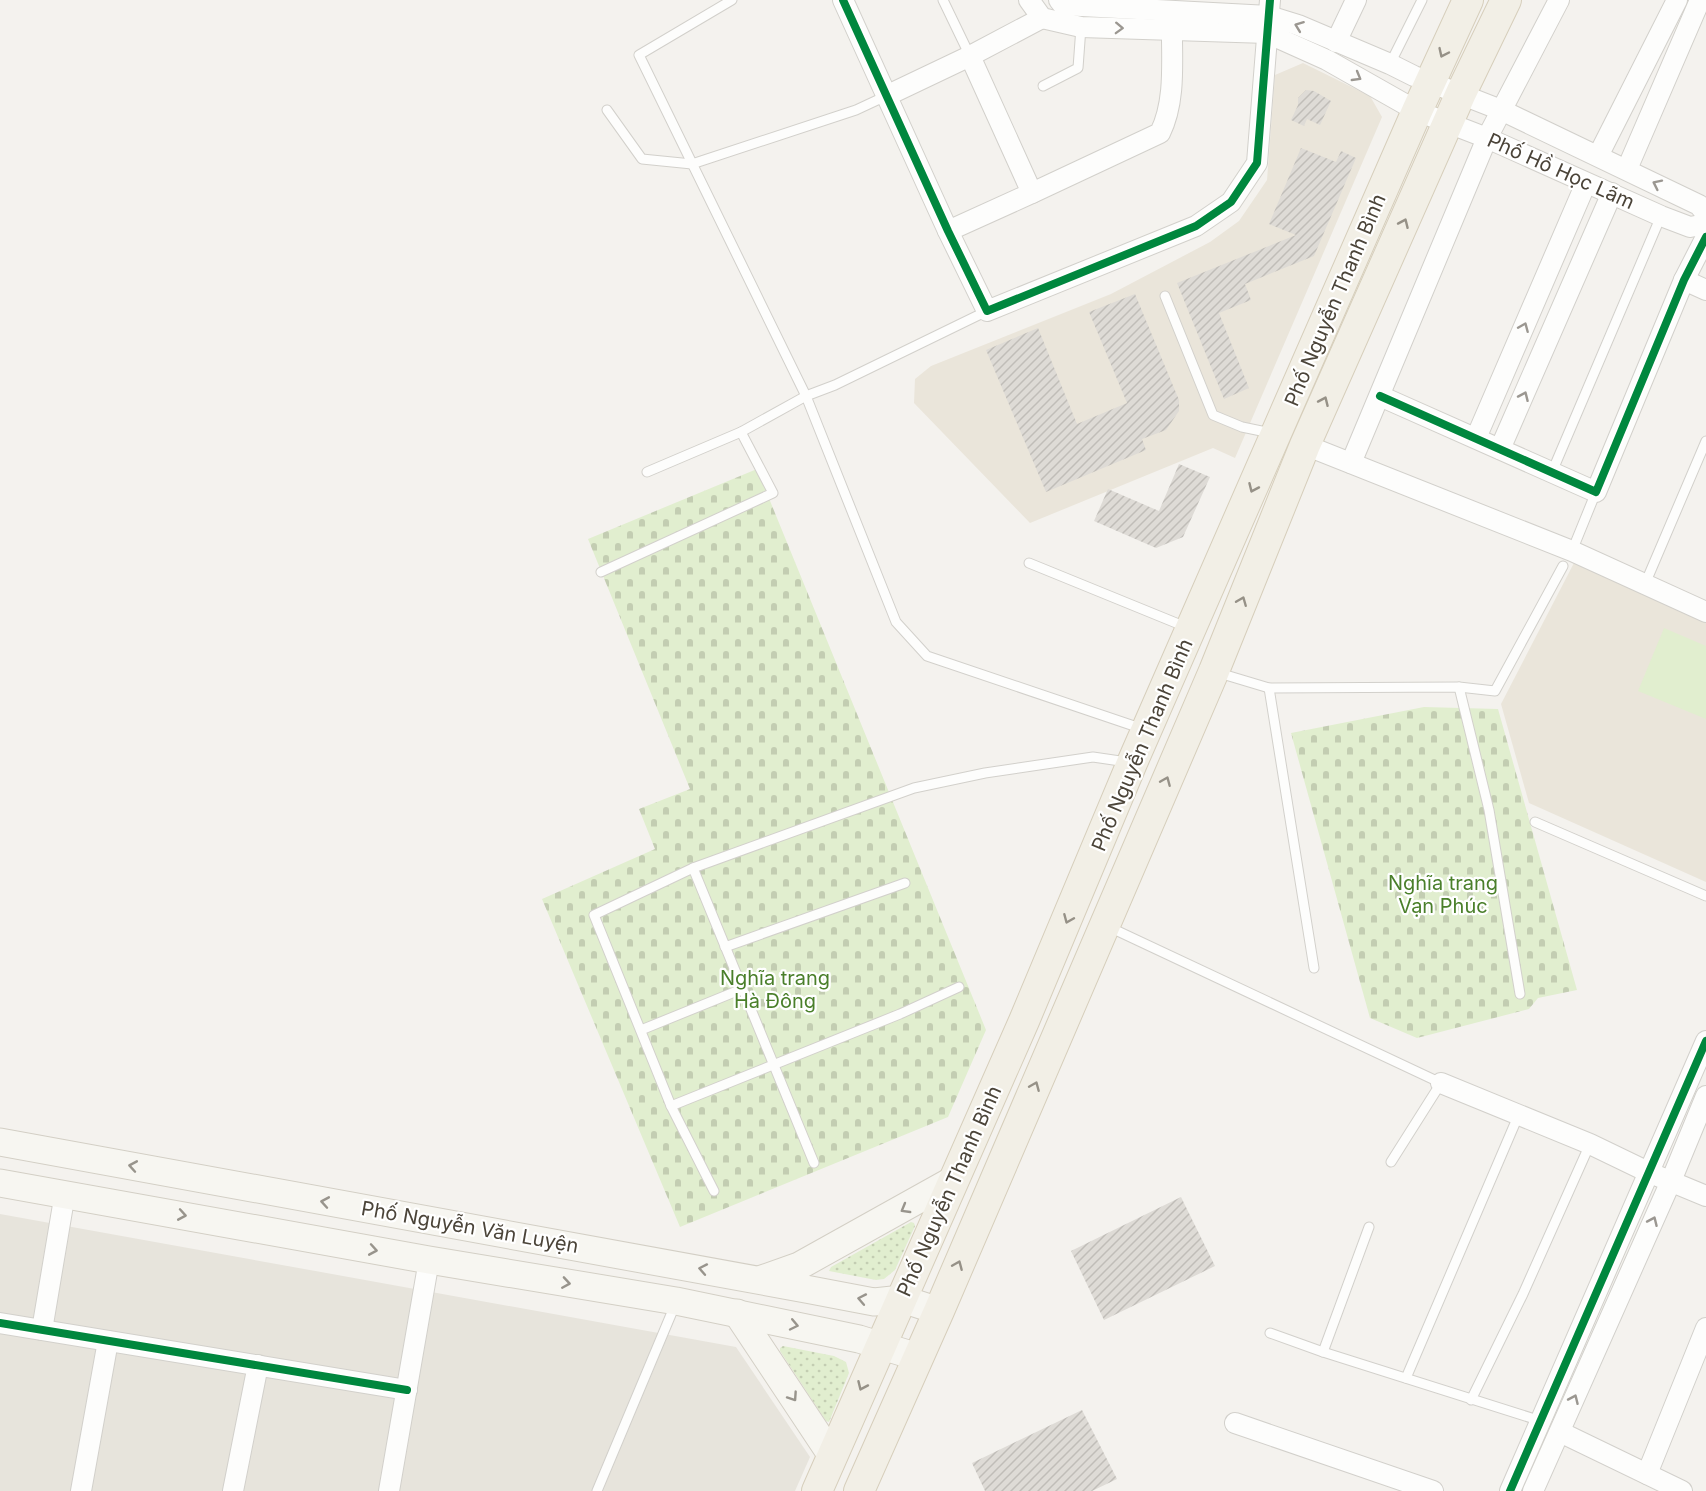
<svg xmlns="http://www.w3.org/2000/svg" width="1706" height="1491" font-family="Inter,sans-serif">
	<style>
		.residential { fill: #e7e4dc }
		.education { fill: #eae5da }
		.grass { fill: url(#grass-dots) }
		.cemetery { fill: url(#cemetery-stones) }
		.park { fill: #e1eecf }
		.building { fill: url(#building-hatch) }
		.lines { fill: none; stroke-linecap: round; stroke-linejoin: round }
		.service-casing { stroke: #d2d0cb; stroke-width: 11 }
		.minor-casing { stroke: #d2d0cb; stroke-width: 22 }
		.secondary-casing { stroke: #d3cfc5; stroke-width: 29 }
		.primary-casing { stroke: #d6cebb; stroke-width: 32 }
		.service { stroke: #fdfdfc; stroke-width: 9 }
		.minor { stroke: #fdfdfc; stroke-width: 20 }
		.secondary { stroke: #f7f6f1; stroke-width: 27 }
		.primary { stroke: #f2efe6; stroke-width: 30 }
		.cycleway-casing { stroke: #fff; stroke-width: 11 }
		.cycleway { stroke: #00873e; stroke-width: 8 }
		.oneway { stroke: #9b9791 }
		.oneway2 { stroke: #969187 }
		.oneway3 { stroke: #98948c }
		.labels { text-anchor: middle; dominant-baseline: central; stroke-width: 4.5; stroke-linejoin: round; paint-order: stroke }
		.street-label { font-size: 20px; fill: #4b4439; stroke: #fff }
		.park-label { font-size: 20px; fill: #4a7f2a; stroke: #fff }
	</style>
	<defs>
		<pattern id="grass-dots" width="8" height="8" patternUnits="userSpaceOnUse" patternTransform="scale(1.5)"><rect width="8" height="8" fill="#e1eecf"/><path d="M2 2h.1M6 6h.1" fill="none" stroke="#c3cdb2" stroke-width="1.8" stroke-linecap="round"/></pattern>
		<pattern id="cemetery-stones" width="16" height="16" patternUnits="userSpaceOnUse" patternTransform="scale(1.5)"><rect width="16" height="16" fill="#e1eecf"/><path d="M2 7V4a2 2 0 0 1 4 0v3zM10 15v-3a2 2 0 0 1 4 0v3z" fill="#c3cdb2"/></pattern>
		<pattern id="building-hatch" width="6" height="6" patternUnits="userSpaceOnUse" patternTransform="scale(1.5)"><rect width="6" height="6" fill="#dedbd6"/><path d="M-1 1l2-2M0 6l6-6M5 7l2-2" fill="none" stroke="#c0bdb8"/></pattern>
	</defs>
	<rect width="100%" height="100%" fill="#f4f2ee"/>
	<path class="residential" d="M0,1214L736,1347L810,1457L795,1491H0Z"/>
	<g class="education">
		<path d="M1303,63L1370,96L1382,117L1235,458L1213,448L1030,523L914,403L915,379L931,366L1111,294L1210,242L1239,221L1267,180L1275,75Z"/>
		<path d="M1575,561L1706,621V882L1529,803L1501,704Z"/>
	</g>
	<g class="grass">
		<path d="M911,1222L914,1223L915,1226L895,1270L884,1279L876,1280L829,1271L831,1267Z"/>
		<path d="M783,1346L834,1356L846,1362L849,1373L829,1422L826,1421L780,1351V1348Z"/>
	</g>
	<g class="cemetery">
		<path d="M757,469L986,1030L948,1117L680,1227L542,899L655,849L639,809L690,789L588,539Z"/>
		<path d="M1424,707L1498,709L1577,990L1538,998L1529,1009L1417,1038L1370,1018L1291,733Z"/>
	</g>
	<path class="park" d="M1664,628L1706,646V719L1638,691Z"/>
	<g class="building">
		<path d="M1306,90L1314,91L1331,101L1320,125L1307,119L1304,126L1291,120L1298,105V98Z"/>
		<path d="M1301,148L1336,162L1341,151L1356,158L1314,256L1245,284L1251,300L1219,313L1249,388L1224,399L1177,283L1296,235L1269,224Z"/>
		<path d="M1135,294L1179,400V411L1166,430L1142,439L1146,450L1046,492L986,350L1038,328L1077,424L1127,403L1089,312Z"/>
		<path d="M1179,464L1210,477L1183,537L1156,548L1094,521L1108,489L1159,511Z"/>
		<path d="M1181,1197L1215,1266L1104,1320L1071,1251Z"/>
		<path d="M1082,1410L1117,1479L1092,1491H985L972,1463Z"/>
	</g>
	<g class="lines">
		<g class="service-casing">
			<g id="service">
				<path d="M732,0L639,55L806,396L896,622L927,656L1143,729"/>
				<path d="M943,0L970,56"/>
				<path d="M1390,64L1422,0"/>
				<path d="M1043,86L1078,68L1081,27"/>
				<path d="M607,110L642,159L692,164L856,110L886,96"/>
				<path d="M1165,296L1213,415L1242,427L1271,433"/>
				<path d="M647,472L741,432L806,396L835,385L987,311"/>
				<path d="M1552,472L1661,216"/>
				<path d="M1572,551L1596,492"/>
				<path d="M1029,563L1186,627"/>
				<path d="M601,572L773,493L741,432"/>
				<path d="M1645,584L1706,441"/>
				<path d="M1219,673L1269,688L1459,687L1495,691L1563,566"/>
				<path d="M1459,687L1489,810L1520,994"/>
				<path d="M1269,688L1314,968"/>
				<path d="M1535,822L1706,896"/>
				<path d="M693,868L914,788L985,773L1093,757L1127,762"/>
				<path d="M1109,927L1441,1083L1391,1162"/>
				<path d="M725,947L905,883"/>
				<path d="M641,1030L742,989"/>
				<path d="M671,1106L900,1014L959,987"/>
				<path d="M714,1191L671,1106L594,915L693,868L814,1163"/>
				<path d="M1270,1333L1323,1352L1541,1421"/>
				<path d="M1323,1352L1369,1227"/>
				<path d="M1406,1378L1519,1114"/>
				<path d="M1471,1400L1523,1294L1590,1144"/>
				<path d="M597,1491L675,1305"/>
			</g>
		</g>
		<g class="minor-casing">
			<g id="minor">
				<path d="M843,0L948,231L987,311L1196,226L1231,202L1257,163L1270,0"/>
				<path d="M1029,0L1042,18L1081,27L1267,33L1327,60L1417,111L1487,138L1661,216L1690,227L1706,224"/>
				<path d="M1059,0L1063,5L1269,16L1298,25L1390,64L1414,76L1501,110L1699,205L1706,214"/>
				<path d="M1336,42L1356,0"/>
				<path d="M970,56L1032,193L1160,133C1177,99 1171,55 1172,18"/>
				<path d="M886,96L970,56L1042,18"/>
				<path d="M1598,156L1677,0"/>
				<path d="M1627,169L1700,0"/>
				<path d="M948,231L1032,193"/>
				<path d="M1684,280L1706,290"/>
				<path d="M1380,396L1596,492L1684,280L1706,237"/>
				<path d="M1476,438L1586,183"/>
				<path d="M1305,445L1572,551L1706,612"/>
				<path d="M1500,449L1612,193"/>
				<path d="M1351,463L1487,138L1559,0"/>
				<path d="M1441,1083L1590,1144L1648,1172L1706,1196"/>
				<path d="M0,1323L407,1390"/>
				<path d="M42,1330L65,1193"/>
				<path d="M1235,1423L1433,1491"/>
				<path d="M1560,1432L1682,1491"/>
				<path d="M1647,1474L1706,1328"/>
				<path d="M81,1491L108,1341"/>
				<path d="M233,1491L258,1365"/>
				<path d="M389,1491L429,1260"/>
				<path d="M1510,1491L1706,1041"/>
				<path d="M1533,1491L1671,1181L1706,1096"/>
			</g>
		</g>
		<g class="secondary-casing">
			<g id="secondary">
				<path d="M0,1142C291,1195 583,1246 874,1302L902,1299L939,1311"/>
				<path d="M0,1183L429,1260L676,1301L859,1339L918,1357"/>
				<path d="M762,1279L799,1266L955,1179"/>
				<path d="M737,1313L832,1456"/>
			</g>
		</g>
		<g class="primary-casing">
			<g id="primary">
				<path d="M817,1491L1024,1021L1132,763L1417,111L1468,0"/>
				<path d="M859,1491L939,1311L1214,671L1305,445L1461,93L1506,0"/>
			</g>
		</g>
		<use href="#service" class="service"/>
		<use href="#minor" class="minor"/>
		<use href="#secondary" class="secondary"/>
		<use href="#primary" class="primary"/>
		<g class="cycleway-casing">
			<g id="cycleway">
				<path d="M843,0L948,231L987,311L1196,226L1231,202L1257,163L1270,0"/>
				<path d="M1380,396L1596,492L1684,280L1706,237"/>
				<path d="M0,1323L407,1390"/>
				<path d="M1510,1491L1706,1041"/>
			</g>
		</g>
		<use href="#cycleway" class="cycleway"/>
	</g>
	<defs><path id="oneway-chevron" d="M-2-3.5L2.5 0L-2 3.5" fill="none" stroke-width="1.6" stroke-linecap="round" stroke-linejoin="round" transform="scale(1.5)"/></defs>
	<g class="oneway">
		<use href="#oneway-chevron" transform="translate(1299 26) rotate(-159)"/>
		<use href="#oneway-chevron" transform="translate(1119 28) rotate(2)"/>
		<use href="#oneway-chevron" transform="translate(1357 77) rotate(30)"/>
		<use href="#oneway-chevron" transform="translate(1657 184) rotate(-154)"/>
		<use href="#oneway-chevron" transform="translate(1524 327) rotate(-67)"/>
		<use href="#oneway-chevron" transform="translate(1524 396) rotate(-66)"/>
		<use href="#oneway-chevron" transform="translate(1653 1221) rotate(-66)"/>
		<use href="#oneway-chevron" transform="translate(1574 1399) rotate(-66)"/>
	</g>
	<g class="oneway2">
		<use href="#oneway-chevron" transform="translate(1443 53) rotate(115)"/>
		<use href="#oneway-chevron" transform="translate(1404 223) rotate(-66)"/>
		<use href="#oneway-chevron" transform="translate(1324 401) rotate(-66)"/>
		<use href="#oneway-chevron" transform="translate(1253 488) rotate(114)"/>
		<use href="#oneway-chevron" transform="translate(1242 601) rotate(-68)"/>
		<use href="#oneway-chevron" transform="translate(1166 781) rotate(-67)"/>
		<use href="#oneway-chevron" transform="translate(1068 919) rotate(113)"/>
		<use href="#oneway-chevron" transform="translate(1035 1086) rotate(-67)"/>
		<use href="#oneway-chevron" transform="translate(958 1265) rotate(-67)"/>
		<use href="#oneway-chevron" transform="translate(862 1386) rotate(114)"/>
	</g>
	<g class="oneway3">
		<use href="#oneway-chevron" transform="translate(133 1166) rotate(-170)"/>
		<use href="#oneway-chevron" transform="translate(325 1202) rotate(-170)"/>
		<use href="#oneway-chevron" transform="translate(905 1209) rotate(150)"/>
		<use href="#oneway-chevron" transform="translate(182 1215) rotate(10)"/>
		<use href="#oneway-chevron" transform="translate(373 1250) rotate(10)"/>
		<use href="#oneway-chevron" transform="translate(703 1269) rotate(-169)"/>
		<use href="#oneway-chevron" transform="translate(566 1283) rotate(9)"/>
		<use href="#oneway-chevron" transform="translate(862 1299) rotate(-169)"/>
		<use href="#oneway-chevron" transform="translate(794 1325) rotate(12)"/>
		<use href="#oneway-chevron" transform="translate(793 1397) rotate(56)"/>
	</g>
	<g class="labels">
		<g class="street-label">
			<text transform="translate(1561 171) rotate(24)">Phố Hồ Học Lãm</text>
			<text transform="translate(1335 300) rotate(-67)">Phố Nguyễn Thanh Bình</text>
			<text transform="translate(1142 745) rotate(-67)">Phố Nguyễn Thanh Bình</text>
			<text transform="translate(949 1191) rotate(-66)">Phố Nguyễn Thanh Bình</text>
			<text transform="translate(470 1227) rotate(10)">Phố Nguyễn Văn Luyện</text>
		</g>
		<g class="park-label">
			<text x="1443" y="883">Nghĩa trang<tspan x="1443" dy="23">Vạn Phúc</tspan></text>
			<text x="775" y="978">Nghĩa trang<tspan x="775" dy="23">Hà Đông</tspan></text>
		</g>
	</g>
</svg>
